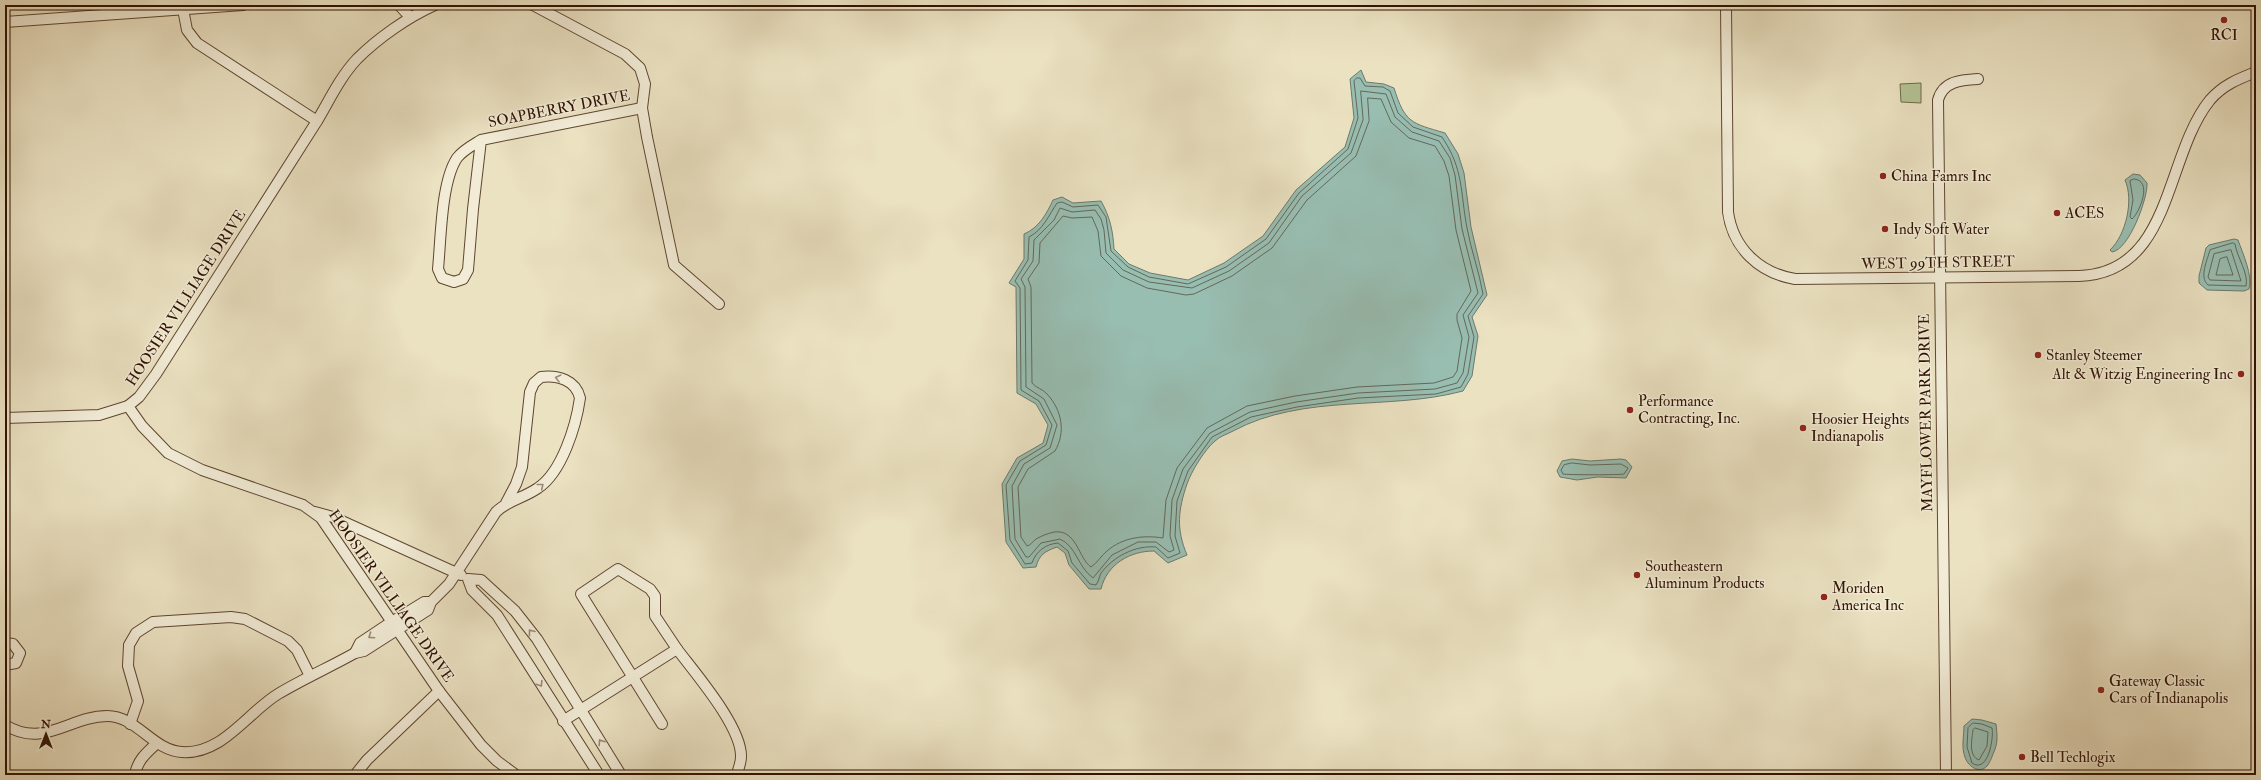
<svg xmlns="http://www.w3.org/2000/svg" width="2261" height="780" font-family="'IM FELL Double Pica',serif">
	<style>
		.green { fill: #b5c495; stroke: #726b4a }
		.water { fill: #98beb2; stroke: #6e796b }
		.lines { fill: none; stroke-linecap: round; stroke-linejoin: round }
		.shore { stroke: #646859; stroke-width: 1 }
		.street-casing { stroke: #5f4630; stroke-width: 12 }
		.street { stroke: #f2ecd7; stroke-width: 10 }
		.oneway { stroke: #9b8a76 }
		.poi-dot { fill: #8f2418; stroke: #f2ecd7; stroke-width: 1.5 }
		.labels { text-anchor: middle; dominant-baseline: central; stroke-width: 3; stroke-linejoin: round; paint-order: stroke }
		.poi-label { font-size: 15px; fill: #301200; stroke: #f2ecd7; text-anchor: start }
		.street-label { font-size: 15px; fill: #301200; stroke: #f2ecd7 }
	</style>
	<rect width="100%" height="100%" fill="#ebe2c2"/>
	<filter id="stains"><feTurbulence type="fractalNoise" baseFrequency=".005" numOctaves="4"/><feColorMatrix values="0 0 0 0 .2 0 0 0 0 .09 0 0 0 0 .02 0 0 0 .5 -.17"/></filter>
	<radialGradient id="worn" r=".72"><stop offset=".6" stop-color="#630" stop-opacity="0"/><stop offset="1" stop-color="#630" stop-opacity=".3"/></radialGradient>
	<path class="green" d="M1921,83V103L1901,102L1900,84Z"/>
	<g class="water">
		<path d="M1361,70L1366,82L1384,84L1394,88C1405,123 1411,123 1445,133L1458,154L1464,173L1471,227L1487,295L1472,317L1478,336L1472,376L1463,391C1389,411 1304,393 1233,431C1228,434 1220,436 1215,441C1205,449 1191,472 1187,484C1178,510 1176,529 1187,555L1168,563L1154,551C1130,551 1107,564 1101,589H1089L1069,565L1065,553L1057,547C1045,551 1039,555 1036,567L1023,568L1006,542L1002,484L1017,458L1043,443L1048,425L1036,404L1017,393L1016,287L1009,283L1024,259V234C1039,228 1047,213 1053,200L1062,197L1073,203L1101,201C1110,217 1113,231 1114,249L1129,264L1150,273L1188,280L1224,263L1263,236L1296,190L1345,147L1354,118L1350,79Z"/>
		<path d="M2133,174L2140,175L2147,183C2148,198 2129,250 2112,252L2110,250C2126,235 2134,200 2125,180Z"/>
		<path d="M2234,239L2238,240C2243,254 2253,276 2249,289L2244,291L2207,290L2199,283V276L2206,248L2209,245Z"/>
		<path d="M1572,459L1590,461L1621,459L1626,460L1632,467L1626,478L1598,477L1577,480L1560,477L1557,471L1562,461Z"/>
		<path d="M1972,719L1982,720L1996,724C1997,732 1998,742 1995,749C1993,754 1990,763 1987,766C1979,775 1967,765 1965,757C1961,747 1964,736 1964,726Z"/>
	</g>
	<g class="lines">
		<g class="shore">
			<path d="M1357,78H1360L1365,86L1383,87L1390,91L1398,113L1413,127L1442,137C1464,170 1460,191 1467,228C1471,250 1479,271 1483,294L1468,316L1474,337L1468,374L1461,387L1436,394L1358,398L1297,407L1251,417L1212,437L1188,471L1177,501L1175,536L1180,553L1168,558L1156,547C1135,545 1113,557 1101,573C1099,577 1099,581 1096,585L1090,584L1072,563L1068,551L1058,543C1046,544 1036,551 1032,563L1025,564L1010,540L1006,485L1020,461L1046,445L1052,425L1039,401L1021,390L1020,288L1015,281L1028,260L1029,237C1043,230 1049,215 1057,203L1062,202L1073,207L1098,205L1106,217L1111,251L1128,267L1149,277L1188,284L1226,267L1266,239L1299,193L1348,149L1358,118L1354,81Z"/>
			<path d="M1361,91L1386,94L1395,117L1412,132L1439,141L1450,158L1455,175L1462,229L1478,293L1463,315L1469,337L1463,373L1457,383L1435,389L1358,393L1296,402L1250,412L1210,433L1183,469L1172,500L1170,536L1174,550L1169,552L1156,542H1138L1112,555L1093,578C1077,566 1077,547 1060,539L1041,543L1029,557H1026L1015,539L1012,486L1024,464L1050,448L1057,425L1044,399L1026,387L1025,287L1021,279L1033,261L1034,240L1054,220L1060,208L1072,212L1095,210L1101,219L1104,230L1106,253L1123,270L1149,282L1192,288L1229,271L1269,243L1302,196L1351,153L1363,120Z"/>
			<path d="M1368,98L1381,99L1391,122L1409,138L1435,146L1444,161L1449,176L1456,230L1471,291L1457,314V320L1462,338L1457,371L1453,377L1434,383L1357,387L1295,396L1247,406L1207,428L1177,468L1166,500L1163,538C1144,535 1123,537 1107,551C1101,556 1097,563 1091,567C1078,558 1077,529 1054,532C1049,533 1041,536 1036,539C1032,542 1031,545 1027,546L1021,537L1018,487L1028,469L1055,451C1066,432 1062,410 1047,394C1043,389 1036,388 1032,383L1031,287L1028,279L1039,263L1040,243L1063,216L1072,218L1092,217L1098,231L1101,256L1121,276L1147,288L1186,295L1194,294L1232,276L1272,248L1307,200L1356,156L1369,121Z"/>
			<path d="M2134,179C2153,180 2140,212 2132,219L2130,217L2133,200L2130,181Z"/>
			<path d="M2233,243L2235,244C2237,257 2249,274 2246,286L2208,285C2199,277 2207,261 2210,250Z"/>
			<path d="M2231,250L2241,281L2210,280L2208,277L2214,254Z"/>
			<path d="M2227,257L2233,275H2216L2220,259Z"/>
			<path d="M1572,463L1590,465L1621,464L1628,468L1624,474C1620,475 1567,475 1563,474L1561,470L1564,465Z"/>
			<path d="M1973,723L1982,724L1992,728C1994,738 1988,774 1972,763L1967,747L1968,728Z"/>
			<path d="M1975,728L1988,732L1987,746L1979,760C1968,756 1972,739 1973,730Z"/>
		</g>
		<g class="street-casing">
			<g id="street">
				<path d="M399,5L410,17"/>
				<path d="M435,5C408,17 378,38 357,59C340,77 329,101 317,121L156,374L139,397L128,406L142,426L168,453L202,470L303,505L321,518L439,691L481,745L497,761L516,775"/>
				<path d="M533,5L625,54L640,68L645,84L642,108L647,137L674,265L719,304"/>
				<path d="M1726,5L1728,212C1733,248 1759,273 1795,279L2079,276C2173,273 2164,157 2210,100C2223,85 2238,79 2256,72"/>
				<path d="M183,9L187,30L197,43L317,121"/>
				<path d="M5,22L243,5"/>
				<path d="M481,140L473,209L468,270L463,279L454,282L442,278L438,269C441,239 441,182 457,158C463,150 473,145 481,140L642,108"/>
				<path d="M5,418L99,415L128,406"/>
				<path d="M315,512L333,517L461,575"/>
				<path d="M5,643L13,644L20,653L16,663L5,665"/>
				<path d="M355,653L360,643L390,623L424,602H431"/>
				<path d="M563,721L677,649C695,673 742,727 741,757C741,763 738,769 737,775"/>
				<path d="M130,724L138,701L128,666L129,645L136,633L153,622L231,617L245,619L288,641L297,650L310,676"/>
				<path d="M662,724L581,594L618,569L650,589L655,596V616L677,649"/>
				<path d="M5,725C44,749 70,716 107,716C137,716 152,750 182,752C222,755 247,713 278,694C303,679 330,667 355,653L364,651L428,610L431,602L449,584L496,512C508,500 524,498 538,488C562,472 576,426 580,398C576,380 558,375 541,377L534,383L530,392L522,467L516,484L506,503"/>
				<path d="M135,775C137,761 146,753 156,744"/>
				<path d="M355,775L367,760L439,691"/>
				<path d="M599,775L497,615L472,590L468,579L481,580L515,611L537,639L621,775"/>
				<path d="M1946,775L1938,100C1943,81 1961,80 1978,79"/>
			</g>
		</g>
		<use href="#street" class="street"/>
	</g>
	<defs><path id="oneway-chevron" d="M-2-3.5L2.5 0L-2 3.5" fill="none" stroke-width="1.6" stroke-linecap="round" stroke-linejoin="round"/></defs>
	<g class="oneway">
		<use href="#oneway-chevron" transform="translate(558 378) rotate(-166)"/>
		<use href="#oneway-chevron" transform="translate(541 486) rotate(-39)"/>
		<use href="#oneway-chevron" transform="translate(531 632) rotate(-128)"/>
		<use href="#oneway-chevron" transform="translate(371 636) rotate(146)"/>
		<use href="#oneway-chevron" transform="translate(540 684) rotate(58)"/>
		<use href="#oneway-chevron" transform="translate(601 742) rotate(-123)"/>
	</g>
	<g class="poi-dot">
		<circle cx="2224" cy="20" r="4"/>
		<circle cx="1883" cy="176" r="4"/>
		<circle cx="2057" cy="213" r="4"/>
		<circle cx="1885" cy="229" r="4"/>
		<circle cx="2038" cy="355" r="4"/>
		<circle cx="2241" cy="374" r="4"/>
		<circle cx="1630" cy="410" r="4"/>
		<circle cx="1803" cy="428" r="4"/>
		<circle cx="1637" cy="575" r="4"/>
		<circle cx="1824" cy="597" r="4"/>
		<circle cx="2101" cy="690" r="4"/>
		<circle cx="2022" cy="757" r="4"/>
	</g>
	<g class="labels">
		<g class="poi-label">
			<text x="2224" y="35" text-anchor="middle">RCI</text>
			<text x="1891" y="176">China Famrs Inc</text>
			<text x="2065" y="213">ACES</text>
			<text x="1893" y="229">Indy Soft Water</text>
			<text x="2046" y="355">Stanley Steemer</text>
			<text x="2233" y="374" text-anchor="end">Alt &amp; Witzig Engineering Inc</text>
			<text x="1638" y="401">Performance<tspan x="1638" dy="17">Contracting, Inc.</tspan></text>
			<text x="1811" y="419">Hoosier Heights<tspan x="1811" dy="17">Indianapolis</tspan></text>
			<text x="1645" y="566">Southeastern<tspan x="1645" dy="17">Aluminum Products</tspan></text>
			<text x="1832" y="588">Moriden<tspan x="1832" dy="17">America Inc</tspan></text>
			<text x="2109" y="681">Gateway Classic<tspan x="2109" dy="17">Cars of Indianapolis</tspan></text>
			<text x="2030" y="757">Bell Techlogix</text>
		</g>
		<g class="street-label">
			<text transform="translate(559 109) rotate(-11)">SOAPBERRY DRIVE</text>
			<text transform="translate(1938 263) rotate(-1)">WEST 99TH STREET</text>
			<text transform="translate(186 298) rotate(-57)">HOOSIER VILLIAGE DRIVE</text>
			<text transform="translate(1926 413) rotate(-91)">MAYFLOWER PARK DRIVE</text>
			<text transform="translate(391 596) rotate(55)">HOOSIER VILLIAGE DRIVE</text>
		</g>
	</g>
	<rect width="2261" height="780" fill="none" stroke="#ebe2c2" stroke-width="20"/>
	<rect x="6" y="6" width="2249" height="768" fill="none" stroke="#301200" stroke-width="2"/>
	<rect x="10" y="10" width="2241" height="760" fill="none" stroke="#301200"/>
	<g transform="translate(46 734)" stroke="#f2ecd7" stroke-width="3" paint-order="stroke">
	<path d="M0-3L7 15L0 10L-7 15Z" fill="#301200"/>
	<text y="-6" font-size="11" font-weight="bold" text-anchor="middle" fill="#301200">N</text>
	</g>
	<rect width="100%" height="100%" filter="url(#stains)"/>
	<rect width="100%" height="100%" fill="url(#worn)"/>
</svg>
